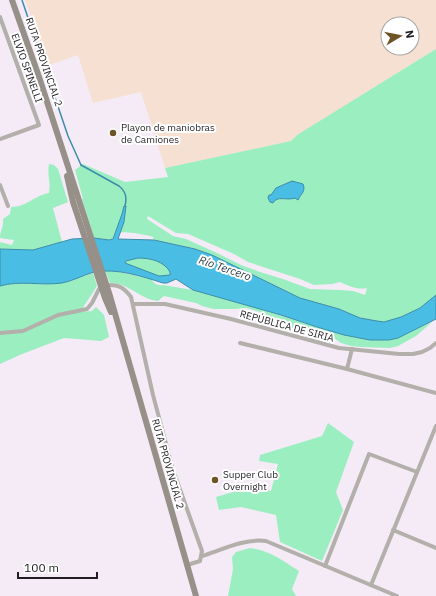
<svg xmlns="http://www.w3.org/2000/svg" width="436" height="596" font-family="'IBM Plex Sans',sans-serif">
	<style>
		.industrial { fill: #f6e0d2; fill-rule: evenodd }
		.green { fill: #9beec0; fill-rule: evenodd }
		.water { fill: #49bde4; stroke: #3d8daa; fill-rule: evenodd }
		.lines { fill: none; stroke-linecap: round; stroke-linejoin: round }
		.stream { stroke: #3d8daa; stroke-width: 1.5 }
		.minor { stroke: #b3afaa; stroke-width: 4 }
		.secondary { stroke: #969089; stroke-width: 6 }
		.poi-dot { fill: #6e5325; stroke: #fff; stroke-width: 1.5 }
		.labels { text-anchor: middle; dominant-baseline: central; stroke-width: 4; stroke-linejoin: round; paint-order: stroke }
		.street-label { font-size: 10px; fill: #211e23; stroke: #fff }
		.poi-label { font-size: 10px; fill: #211e23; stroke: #fff; text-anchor: start }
		.water-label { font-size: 11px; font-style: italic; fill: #1d3138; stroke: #fff }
	</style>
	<rect width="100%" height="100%" fill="#f4ebf7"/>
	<path class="industrial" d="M25,0H436V49L297,135L291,141L165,168L141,92L93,103L78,55L49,65ZM388,24H412V48H388Z"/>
	<g class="green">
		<path d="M436,49V295L420,308L401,317L384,322L377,321L360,318L339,309L300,298L212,255L195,249L154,240L153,237C144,234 123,231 115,233L113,239L109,240L94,238L82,199H83L75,170L83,164L125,182L168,177L165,168L291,141L297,135ZM148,216L176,233L188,234L234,254L248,262L300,279L314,285L332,284L340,282C349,286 357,290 367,288L365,295L353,291L340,290L310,289L283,279L260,272L241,265L217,253L186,239L173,236L147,219Z"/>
		<path d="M49,164L54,165L58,169L68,202L53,208L62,242L33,250L0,249V242L12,245L14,240L0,238C0,231 4,226 3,219L10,214L11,207C27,207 35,195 49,193C51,183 47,174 49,164Z"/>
		<path d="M133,258C145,256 168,260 170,274L168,276H159L126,265L125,262Z"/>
		<path d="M105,270L115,271L151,279C154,284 158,286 163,285L193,290L221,297L317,327L344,335L370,340H389L432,322L416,336L398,346L390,348L361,347L351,346L341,343L334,338L295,329L260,312L246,308L234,309H213L202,306L196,303L164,296L158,301C140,299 127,282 110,283Z"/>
		<path d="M93,273L97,286L80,312L92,311L96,307L104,315L109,337L101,341L64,338L22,354L0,364V286C19,280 40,285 60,283C71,282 82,276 93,273Z"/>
		<path d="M328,423L354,442L336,492L343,510L322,561L280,542L276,515L241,507L219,510L216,497L247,488L271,491L278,464L259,461L260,455L322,436Z"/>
		<path d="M250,548C269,550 283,561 299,571L292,589L296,596H228L233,569L232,557L236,552Z"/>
	</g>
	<g class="water">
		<path d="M292,181L303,184C306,192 301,193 298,200L295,198C287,201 277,195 273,203L270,202L268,198L269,195H271L276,188Z"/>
		<path d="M124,206H126L124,222L118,239L154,240L195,249L212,255L300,298L339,309L360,318L377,321L384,322L401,317L420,308L436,295V319L398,338L389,340H370L344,335L317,327L281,315L193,290L176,279L167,283H163C141,276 117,268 94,272C83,275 73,281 62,283C41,286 20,280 0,286V249L33,250L72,239L94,238L109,240L113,239L122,214ZM138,258C150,258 164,261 170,272V275L159,276L125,263L126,261Z"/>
	</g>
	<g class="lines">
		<g class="stream">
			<path d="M22,0L68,136L81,165"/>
			<path d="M81,165L119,186C126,192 127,197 125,206"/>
		</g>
		<g class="minor">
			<path d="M0,17L39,125L0,139"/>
			<path d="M0,185L8,206"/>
			<path d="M110,285C120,285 125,289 131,297L153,395L173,470L202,551L200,561L187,565"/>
			<path d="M133,304H165L231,319L339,348L399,354H413L422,352L430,348L436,343"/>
			<path d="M0,333L23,331L58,315L87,309L92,303L99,289"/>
			<path d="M240,343L347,369"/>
			<path d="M352,349L347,369L436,393"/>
			<path d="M393,530L436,548"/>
			<path d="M202,556C221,550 246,538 266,541L397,596"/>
			<path d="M325,566L369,454L417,472"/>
			<path d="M371,585L436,426"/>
		</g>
		<g class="secondary">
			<path d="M12,0L38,74L110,296L196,596"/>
			<path d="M67,176L73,202L105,298L111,312"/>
		</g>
	</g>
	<g class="poi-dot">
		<circle cx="113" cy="133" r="4"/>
		<circle cx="215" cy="480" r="4"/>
	</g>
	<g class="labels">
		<g class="street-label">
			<text transform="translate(44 62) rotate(71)">RUTA PROVINCIAL 2</text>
			<text transform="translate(27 68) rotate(70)">ELVIO SPINELLI</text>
			<text transform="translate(287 326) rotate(15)">REPÚBLICA DE SIRIA</text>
			<text transform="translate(168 464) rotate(74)">RUTA PROVINCIAL 2</text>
		</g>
		<g class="poi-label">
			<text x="121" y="127">Playon de maniobras<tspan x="121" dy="12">de Camiones</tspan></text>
			<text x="223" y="474">Supper Club<tspan x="223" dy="12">Overnight</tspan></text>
		</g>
		<g class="water-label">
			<text transform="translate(225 268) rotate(19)">Río Tercero</text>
		</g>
	</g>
	<g transform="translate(400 36) rotate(80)"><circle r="19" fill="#ffffff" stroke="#a6a5a7"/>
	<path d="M0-3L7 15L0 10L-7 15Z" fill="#6e5325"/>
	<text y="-6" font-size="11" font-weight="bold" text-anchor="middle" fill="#211e23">N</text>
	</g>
	<path d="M18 572v6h79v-6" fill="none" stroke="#211e23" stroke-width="2"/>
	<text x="24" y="572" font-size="12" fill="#211e23" stroke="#ffffff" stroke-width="3" paint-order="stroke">100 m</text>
</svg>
